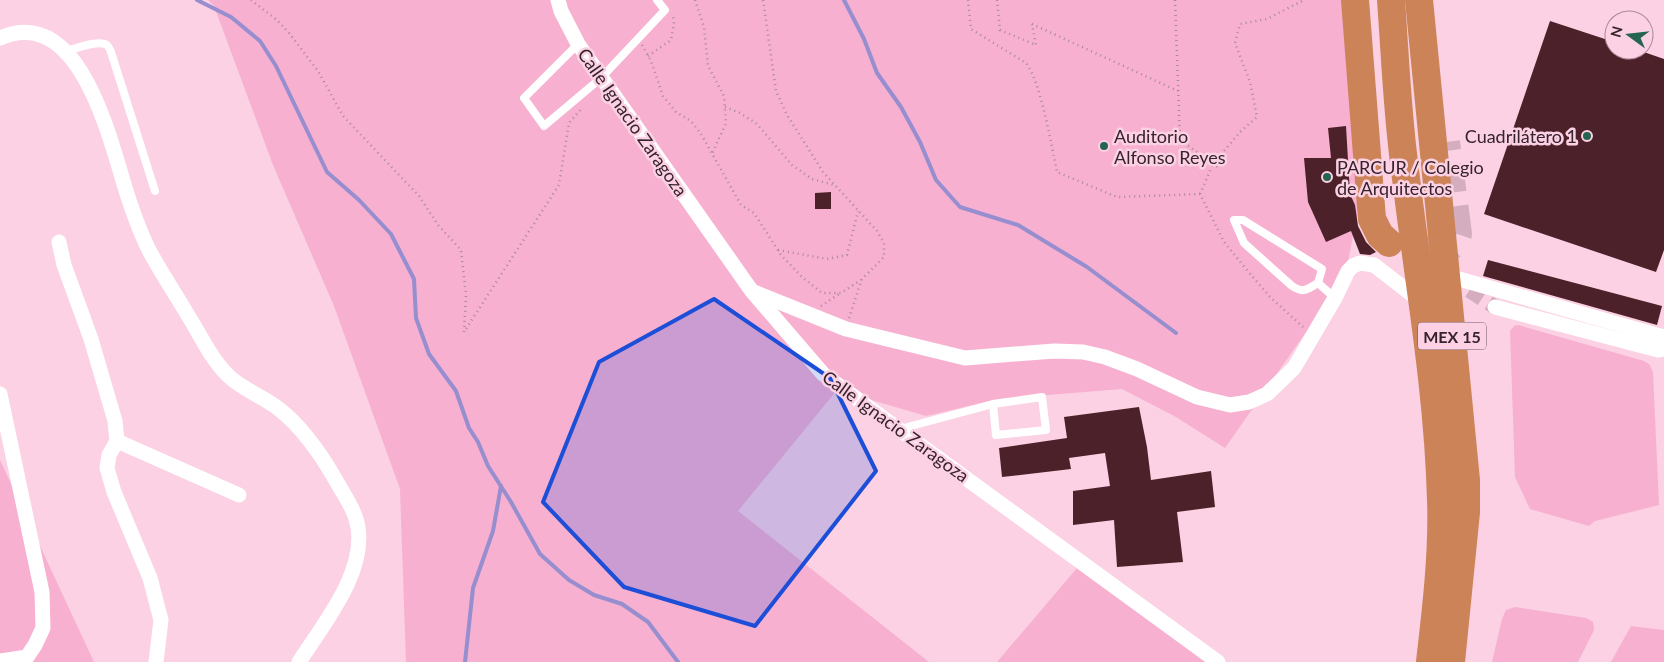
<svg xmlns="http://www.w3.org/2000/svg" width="1664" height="662" font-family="Lato,sans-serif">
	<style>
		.green { fill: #f7b0d0 }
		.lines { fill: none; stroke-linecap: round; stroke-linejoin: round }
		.stream { stroke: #978ecf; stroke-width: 4 }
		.building { fill: #4d2129 }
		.street-tunnel { stroke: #d4aebe; stroke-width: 15; stroke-dasharray: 15 8; stroke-linecap: butt }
		.highway-tunnel { stroke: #d4aebe; stroke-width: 28; stroke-dasharray: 28 14; stroke-linecap: butt }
		.path { stroke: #a98997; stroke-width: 2.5; stroke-dasharray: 1 4; stroke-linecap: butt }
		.lane { stroke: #fff; stroke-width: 8 }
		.street { stroke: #fff; stroke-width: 15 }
		.highway { stroke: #cc8358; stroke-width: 28 }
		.marked { fill: #1d4ed8; fill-opacity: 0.2; stroke: #1d4ed8; stroke-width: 4; stroke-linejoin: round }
		.poi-dot { fill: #256451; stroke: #fbd1e3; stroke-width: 2 }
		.labels { text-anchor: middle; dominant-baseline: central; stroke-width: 5; stroke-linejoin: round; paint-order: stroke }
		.shield { fill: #fbd1e3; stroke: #715763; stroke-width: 1 }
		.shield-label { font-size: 16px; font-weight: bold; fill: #36232c }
		.street-label { font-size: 18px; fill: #36232c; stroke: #fbd1e3 }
		.poi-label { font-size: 18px; fill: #36232c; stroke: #fbd1e3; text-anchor: start }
	</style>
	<rect width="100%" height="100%" fill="#fbd1e3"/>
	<g class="green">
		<path d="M208,0H1342L1359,205L1348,261L1306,332L1225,448L1176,417L1122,389L998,399L926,416L837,390L738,511L929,662H406L400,489L334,306L273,165L214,6Z"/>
		<path d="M1518,325L1644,361L1650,365L1653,373L1659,505L1595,521L1589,526L1530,509L1515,477L1510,331L1514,326Z"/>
		<path d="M0,460L94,662H0Z"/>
		<path d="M1077,568L1209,662H997Z"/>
		<path d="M1515,607L1586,618L1593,622L1594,630L1578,662H1492L1502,619L1506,610Z"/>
		<path d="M1631,626L1664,630V662H1611Z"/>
	</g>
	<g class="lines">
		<g class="stream">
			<path d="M197,0L231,17L260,41L276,66L327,172L359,200L391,234L414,279L416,318L429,354L456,391L469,428L478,442L488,466L511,502L540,554L569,580L594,595L622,604L648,622L678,662"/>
			<path d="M844,0L864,39L877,73L901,107L920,142L936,180L960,207L1018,225L1087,267L1176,333"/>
			<path d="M465,662L473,588L493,531L501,486"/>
		</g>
	</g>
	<g class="building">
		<path d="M1550,21L1614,42V50H1638L1664,59V250L1656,272L1484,214Z"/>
		<path d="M1346,126L1350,194L1355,205L1358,226L1366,242L1376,252L1370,255L1360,254L1351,231L1326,242L1308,202L1304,158H1331L1328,128Z"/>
		<path d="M831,192V209H815V193Z"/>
		<path d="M1488,260L1662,306L1657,325L1483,276Z"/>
		<path d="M1139,407L1147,447L1151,480L1211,471L1215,507L1177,512L1183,562L1117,567L1114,520L1073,525V491L1110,486L1105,453L1069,458L1071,469L1002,477L999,448L1067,438L1064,417Z"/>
	</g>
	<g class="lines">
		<path class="street-tunnel" d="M1450,278L1495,307"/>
		<path class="highway-tunnel" d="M1424,250C1442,250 1451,254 1458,234L1446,142"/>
		<g class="path">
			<path d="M251,0L277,20L289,33L318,71L343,116L419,196L438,225L461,250L466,295L464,332L559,185L569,123L582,108"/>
			<path d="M695,0L704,27L708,66L724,96L726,123L712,154"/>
			<path d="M763,0L776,91L787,115L823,172L877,231L884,243V257L862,279L849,318"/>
			<path d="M968,0L971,29L1026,63C1040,79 1052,148 1057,172L1117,197L1200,194L1224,242L1246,269L1270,297L1303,327"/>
			<path d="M997,0L1000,30L1036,45L1032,24"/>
			<path d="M1175,0L1180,140L1219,168"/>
			<path d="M1032,24L1178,91"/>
			<path d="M642,45L651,61L663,96L676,112L691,121L701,134L741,205L754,213L781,255L802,277L822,293H841L861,280"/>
			<path d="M648,56L671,40L674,24L673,15"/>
			<path d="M725,107L740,113L757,124L792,165L812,179L834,185"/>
			<path d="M1200,194L1213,164L1240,132L1257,117L1250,82L1235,43L1240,24L1267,19L1304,0"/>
			<path d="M778,250L827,259L847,255L858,211"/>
			<path d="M821,306L839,294"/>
		</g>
		<g class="lane">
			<path d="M578,44L524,98L544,126L601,78L665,10L657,0"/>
			<path d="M66,51C75,49 99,39 107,45C109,47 110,50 111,52L155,191"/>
			<path d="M1234,220H1243L1322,269L1318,283C1307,289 1304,294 1292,286L1244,243Z"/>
			<path d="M1318,283L1335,298"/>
			<path d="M900,429L993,404L1042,397L1046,430L996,435L993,404"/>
		</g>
		<g class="street">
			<path d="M558,0L561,11L578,44L751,290L823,374L1218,662"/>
			<path d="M0,38C82,3 111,145 128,197C134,215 141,235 150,252C162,274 176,295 189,317C202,338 213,363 232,379C245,390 265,398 279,409C300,425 321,454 334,477C341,490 352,505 356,519C371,567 324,623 299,662"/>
			<path d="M59,242L64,265L91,339L115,421L117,441L109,455L107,468L114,492L150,578L161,620L156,662"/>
			<path d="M1445,275L1664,337"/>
			<path d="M754,292L846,329L965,358L1054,351L1083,352L1105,357L1137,369L1197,397L1230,405L1249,402L1267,394L1294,368L1335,298L1348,271L1353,266L1360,263L1374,265L1423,303"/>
			<path d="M1495,307L1658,350L1664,349"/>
			<path d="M0,394L42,592L43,628L35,645L27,657L0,661"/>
			<path d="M117,441L239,495"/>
		</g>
		<g class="highway">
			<path d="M1355,0L1372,219L1380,235L1389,243"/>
			<path d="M1391,0C1395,54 1397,108 1404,162C1417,274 1438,386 1441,500C1443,551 1436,611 1430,662"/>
			<path d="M1419,0L1466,480V512L1451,662"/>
		</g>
	</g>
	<path class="marked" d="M714,299L830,378L876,471L755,626L624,587L543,502L599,362Z"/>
	<g class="poi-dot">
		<circle cx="1587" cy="136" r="5"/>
		<circle cx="1104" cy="146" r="5"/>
		<circle cx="1327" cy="177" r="5"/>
	</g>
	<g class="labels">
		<rect class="shield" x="1418" y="322.5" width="68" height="27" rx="4"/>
		<g class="shield-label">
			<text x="1452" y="336">MEX 15</text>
		</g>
		<g class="street-label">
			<text transform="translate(633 122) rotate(55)">Calle Ignacio Zaragoza</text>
			<text transform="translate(896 426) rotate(36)">Calle Ignacio Zaragoza</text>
		</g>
		<g class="poi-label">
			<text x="1114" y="136">Auditorio<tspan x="1114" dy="21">Alfonso Reyes</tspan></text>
			<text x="1577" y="136" text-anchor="end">Cuadrilátero 1</text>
			<text x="1337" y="167">PARCUR / Colegio<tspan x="1337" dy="21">de Arquitectos</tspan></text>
		</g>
	</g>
	<g transform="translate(1629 35) rotate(285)"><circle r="24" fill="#fbd1e3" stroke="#ac8b9a"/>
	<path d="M0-4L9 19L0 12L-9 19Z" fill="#256451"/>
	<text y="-8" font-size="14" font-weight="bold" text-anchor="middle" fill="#36232c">N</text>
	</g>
</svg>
